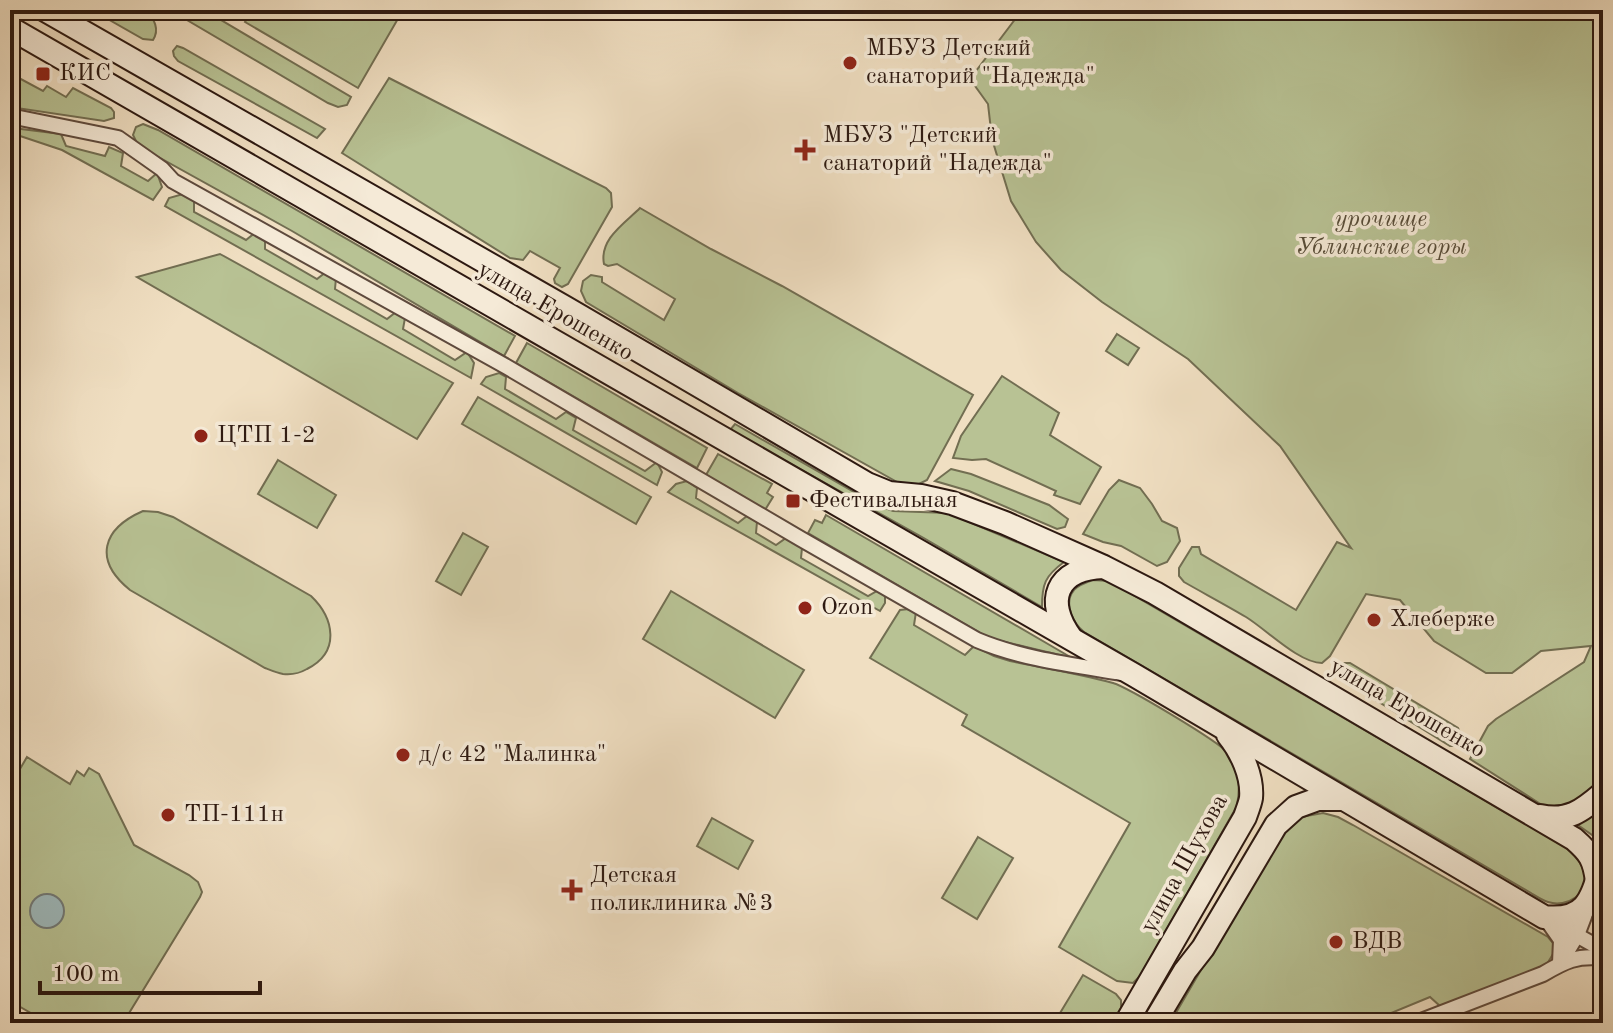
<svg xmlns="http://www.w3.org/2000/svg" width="1613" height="1033" font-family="'Old Standard TT',serif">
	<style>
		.green { fill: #b8c294; stroke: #726e52; stroke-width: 2 }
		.water { fill: #9ebabd; stroke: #717a78; stroke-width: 2 }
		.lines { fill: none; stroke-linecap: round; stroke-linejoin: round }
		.street-casing { stroke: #5e4a3d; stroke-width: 18 }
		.secondary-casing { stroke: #2d1911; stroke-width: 26 }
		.street { stroke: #f5ead7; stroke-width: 14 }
		.secondary { stroke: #f5ead7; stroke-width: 22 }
		.poi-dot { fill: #8f2418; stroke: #f5ead7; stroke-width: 3 }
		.labels { text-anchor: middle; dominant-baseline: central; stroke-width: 7; stroke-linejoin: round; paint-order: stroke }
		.poi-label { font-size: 24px; fill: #2d1911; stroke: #f5ead7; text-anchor: start }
		.park-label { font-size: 24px; font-style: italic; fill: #574c38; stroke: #f5ead7 }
		.street-label { font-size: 24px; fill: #2d1911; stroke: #f5ead7 }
	</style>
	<rect width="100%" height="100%" fill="#f0dfc2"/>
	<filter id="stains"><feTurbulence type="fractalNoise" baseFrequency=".0025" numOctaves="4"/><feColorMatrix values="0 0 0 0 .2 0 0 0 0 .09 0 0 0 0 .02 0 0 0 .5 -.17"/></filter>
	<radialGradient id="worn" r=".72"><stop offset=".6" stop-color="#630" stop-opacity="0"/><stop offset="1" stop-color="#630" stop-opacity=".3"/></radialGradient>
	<g class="green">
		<path d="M92,10H147C154,20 160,29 153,40L143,39Z"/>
		<path d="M170,10H204L351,97L347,105L338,107L328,103Z"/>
		<path d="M252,10H403L358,88L245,22Z"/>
		<path d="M1015,10H1603V780L1575,803L1556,808L1542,805L1470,759L1488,726L1496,719L1584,662L1591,646L1541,651L1512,673H1486L1434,641L1400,600L1366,594L1330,656L1322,663C1299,663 1267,630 1246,617C1226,605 1205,594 1184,582L1179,576V568L1192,547H1199L1201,554L1296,610L1337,542L1351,548L1280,446L1188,359L1102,302L1061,270L1036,242L1011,201L992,139L988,104L970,79L1016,18Z"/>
		<path d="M177,46L183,48L325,129L317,138L178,61L174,56L173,51Z"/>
		<path d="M10,52L20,58L15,67L20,71L17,77L43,91L47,86L66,97L73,88L111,108L114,112V118L104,121L10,107Z"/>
		<path d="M389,78L606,188L611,193L612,207L568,284L562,287L555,283L554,279L560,268L530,251L523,260L510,258L342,153Z"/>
		<path d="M143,124L158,130L515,336L504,356L292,231L144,149L137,143L133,135L136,127Z"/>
		<path d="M13,128L61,134L66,146L105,156L109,147L123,153L121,166L148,181L157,173L162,187L153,200L62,150L14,134Z"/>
		<path d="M183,194L194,198V212L246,240L256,232L265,237V249L317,279L326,272L336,278L335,289L387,319L396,312L405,318L403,329L455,360L467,352L474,363L471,378L165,206L169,198Z"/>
		<path d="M640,208L711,249L782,286L973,395L927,480L915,486L906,487L738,393L586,302L581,291L583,281L591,275L602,277V282L664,320L675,299L617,264L608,266L604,264C599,239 625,223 640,208Z"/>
		<path d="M220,254L453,383L417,439L137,277Z"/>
		<path d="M1117,334L1139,348L1128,365L1106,351Z"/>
		<path d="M527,343L707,448L697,468L516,363Z"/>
		<path d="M499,373L506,377L505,389L556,419L566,412L576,418L573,430L645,471L657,462L662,472L657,485L481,384L486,377Z"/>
		<path d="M1002,376L1059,413L1050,435L1101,467L1080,504L1054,495L1056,491L986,459L972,460L953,458L961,436Z"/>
		<path d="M478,397L651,497L636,524L462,424Z"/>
		<path d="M735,424L877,505L893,511L948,513L1064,562C1045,576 1042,584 1042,607L922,537L730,430Z"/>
		<path d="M718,454L772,484L767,493L773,497L765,510L706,475Z"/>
		<path d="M278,460L336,495L317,528L258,494Z"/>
		<path d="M951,469L971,474L1049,505L1068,519L1065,527L1057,529L969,491L935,481Z"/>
		<path d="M1119,480L1140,488L1152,504L1162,521L1177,528L1180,541L1167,562L1157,566L1121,546L1103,542L1083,534L1109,490Z"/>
		<path d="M687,481L697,488L696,498L738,523L747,516L757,522L756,533L776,545L786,538L802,548L801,558L868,596L877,591L885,596V603L880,611L668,492L676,484Z"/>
		<path d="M143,511L158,512L173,517L311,596C334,618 341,652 307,669C300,673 291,675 283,674C277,673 270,670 265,668L130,590C93,560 102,529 143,511Z"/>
		<path d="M826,515L1072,658L989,638L808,533L815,520L822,523Z"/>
		<path d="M463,533L488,547L461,595L436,581Z"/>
		<path d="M1093,580L1109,581L1152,606L1565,847C1573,854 1581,861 1584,872C1590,894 1567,908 1548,902C1542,900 1536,896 1531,893L1084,632C1073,623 1063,603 1074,590C1078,585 1087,582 1093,580Z"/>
		<path d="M671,591L804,670L775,718L643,639Z"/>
		<path d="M909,609L916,612L914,625L965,655L974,646L994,656L1010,661C1044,668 1079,674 1113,683C1129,688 1218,741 1228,753C1241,769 1240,788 1237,806L1140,976L1133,983L1117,981L1059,947L1130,823L962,725L967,715L870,658L900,610Z"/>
		<path d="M1345,663H1350L1458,728L1462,737L1456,746H1450L1340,678L1336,675C1336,668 1339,665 1345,663Z"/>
		<path d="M27,757L70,784L77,771L84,776L89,768L99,774L134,845L189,875L198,882L202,892L200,897L123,1023H48L10,1001V786Z"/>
		<path d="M1603,808V824L1595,837L1575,823L1591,817Z"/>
		<path d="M1323,813L1338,817L1353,825L1548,937L1553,943V954L1547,964L1532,971L1440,1006L1430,997L1367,1023H1170L1282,831L1301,817Z"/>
		<path d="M712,818L753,841L738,869L697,846Z"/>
		<path d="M978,837L1013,858L977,919L942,898Z"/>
		<path d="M1083,975L1116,994L1121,1000V1008L1112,1023H1054Z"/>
	</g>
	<circle class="water" cx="47" cy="911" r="17"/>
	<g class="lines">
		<g class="street-casing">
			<g id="street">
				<path d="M10,116L118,138L162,169L173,181L507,367L801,539L977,640C1022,659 1074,665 1122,673"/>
				<path d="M1548,919L1603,950"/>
				<path d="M1547,920L1561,940L1560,963"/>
				<path d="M1560,963L1577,935L1588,906"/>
				<path d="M1416,1023L1543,974C1565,961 1577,955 1603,958"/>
			</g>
		</g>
		<g class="secondary-casing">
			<g id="secondary">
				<path d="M45,10L566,308L867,484L889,493L921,496L952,503L1005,523L1104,567L1155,593L1574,839C1590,853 1594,859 1597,881"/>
				<path d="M10,28L1134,675L1544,917C1589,922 1592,896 1603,860"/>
				<path d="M1071,638C1044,601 1056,569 1103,567"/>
				<path d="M1540,816C1568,822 1582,811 1603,793"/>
				<path d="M1126,1023L1245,817C1247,811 1250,804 1251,798C1253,776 1241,751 1228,735"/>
				<path d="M1154,1023L1185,971L1203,948L1276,825L1296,807L1318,799H1341"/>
			</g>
		</g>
		<use href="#street" class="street"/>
		<use href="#secondary" class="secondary"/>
	</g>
	<g class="poi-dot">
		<circle cx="850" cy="63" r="8"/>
		<rect x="35" y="66" width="16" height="16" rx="4"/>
		<path d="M801 138h8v8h8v8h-8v8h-8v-8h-8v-8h8z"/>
		<circle cx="201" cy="436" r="8"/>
		<rect x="785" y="493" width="16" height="16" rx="4"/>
		<circle cx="805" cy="608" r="8"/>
		<circle cx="1374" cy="620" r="8"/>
		<circle cx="403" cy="755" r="8"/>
		<circle cx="168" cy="815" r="8"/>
		<path d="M568 878h8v8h8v8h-8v8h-8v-8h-8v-8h8z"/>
		<circle cx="1336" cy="942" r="8"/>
	</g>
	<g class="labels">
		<g class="poi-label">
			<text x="866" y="49">МБУЗ Детский<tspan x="866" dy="28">санаторий "Надежда"</tspan></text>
			<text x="59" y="74">КИС</text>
			<text x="823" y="136">МБУЗ "Детский<tspan x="823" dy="28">санаторий "Надежда"</tspan></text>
			<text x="217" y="436">ЦТП 1-2</text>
			<text x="809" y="501">Фестивальная</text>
			<text x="821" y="608">Ozon</text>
			<text x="1390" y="620">Хлеберже</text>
			<text x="419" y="755">д/с 42 "Малинка"</text>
			<text x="184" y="815">ТП-111н</text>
			<text x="590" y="876">Детская<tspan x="590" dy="28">поликлиника №3</tspan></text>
			<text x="1352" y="942">ВДВ</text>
		</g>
		<g class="park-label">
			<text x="1381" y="220">урочище<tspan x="1381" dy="28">Ублинские горы</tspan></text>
		</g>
		<g class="street-label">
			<text transform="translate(555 312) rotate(30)">улица Ерошенко</text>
			<text transform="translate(1407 709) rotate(30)">улица Ерошенко</text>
			<text transform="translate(1185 864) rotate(-61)">улица Шухова</text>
		</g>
	</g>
	<rect width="1613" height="1033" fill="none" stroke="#f0dfc2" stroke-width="40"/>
	<rect x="12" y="12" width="1589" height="1009" fill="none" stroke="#2d1911" stroke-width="4"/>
	<rect x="20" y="20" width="1573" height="993" fill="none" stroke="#2d1911" stroke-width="2"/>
	<path d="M40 981v12h220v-12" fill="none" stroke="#2d1911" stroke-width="4"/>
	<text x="52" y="981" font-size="24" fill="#2d1911" stroke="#f5ead7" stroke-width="6" paint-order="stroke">100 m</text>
	<rect width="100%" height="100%" filter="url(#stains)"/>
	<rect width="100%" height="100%" fill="url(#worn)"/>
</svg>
